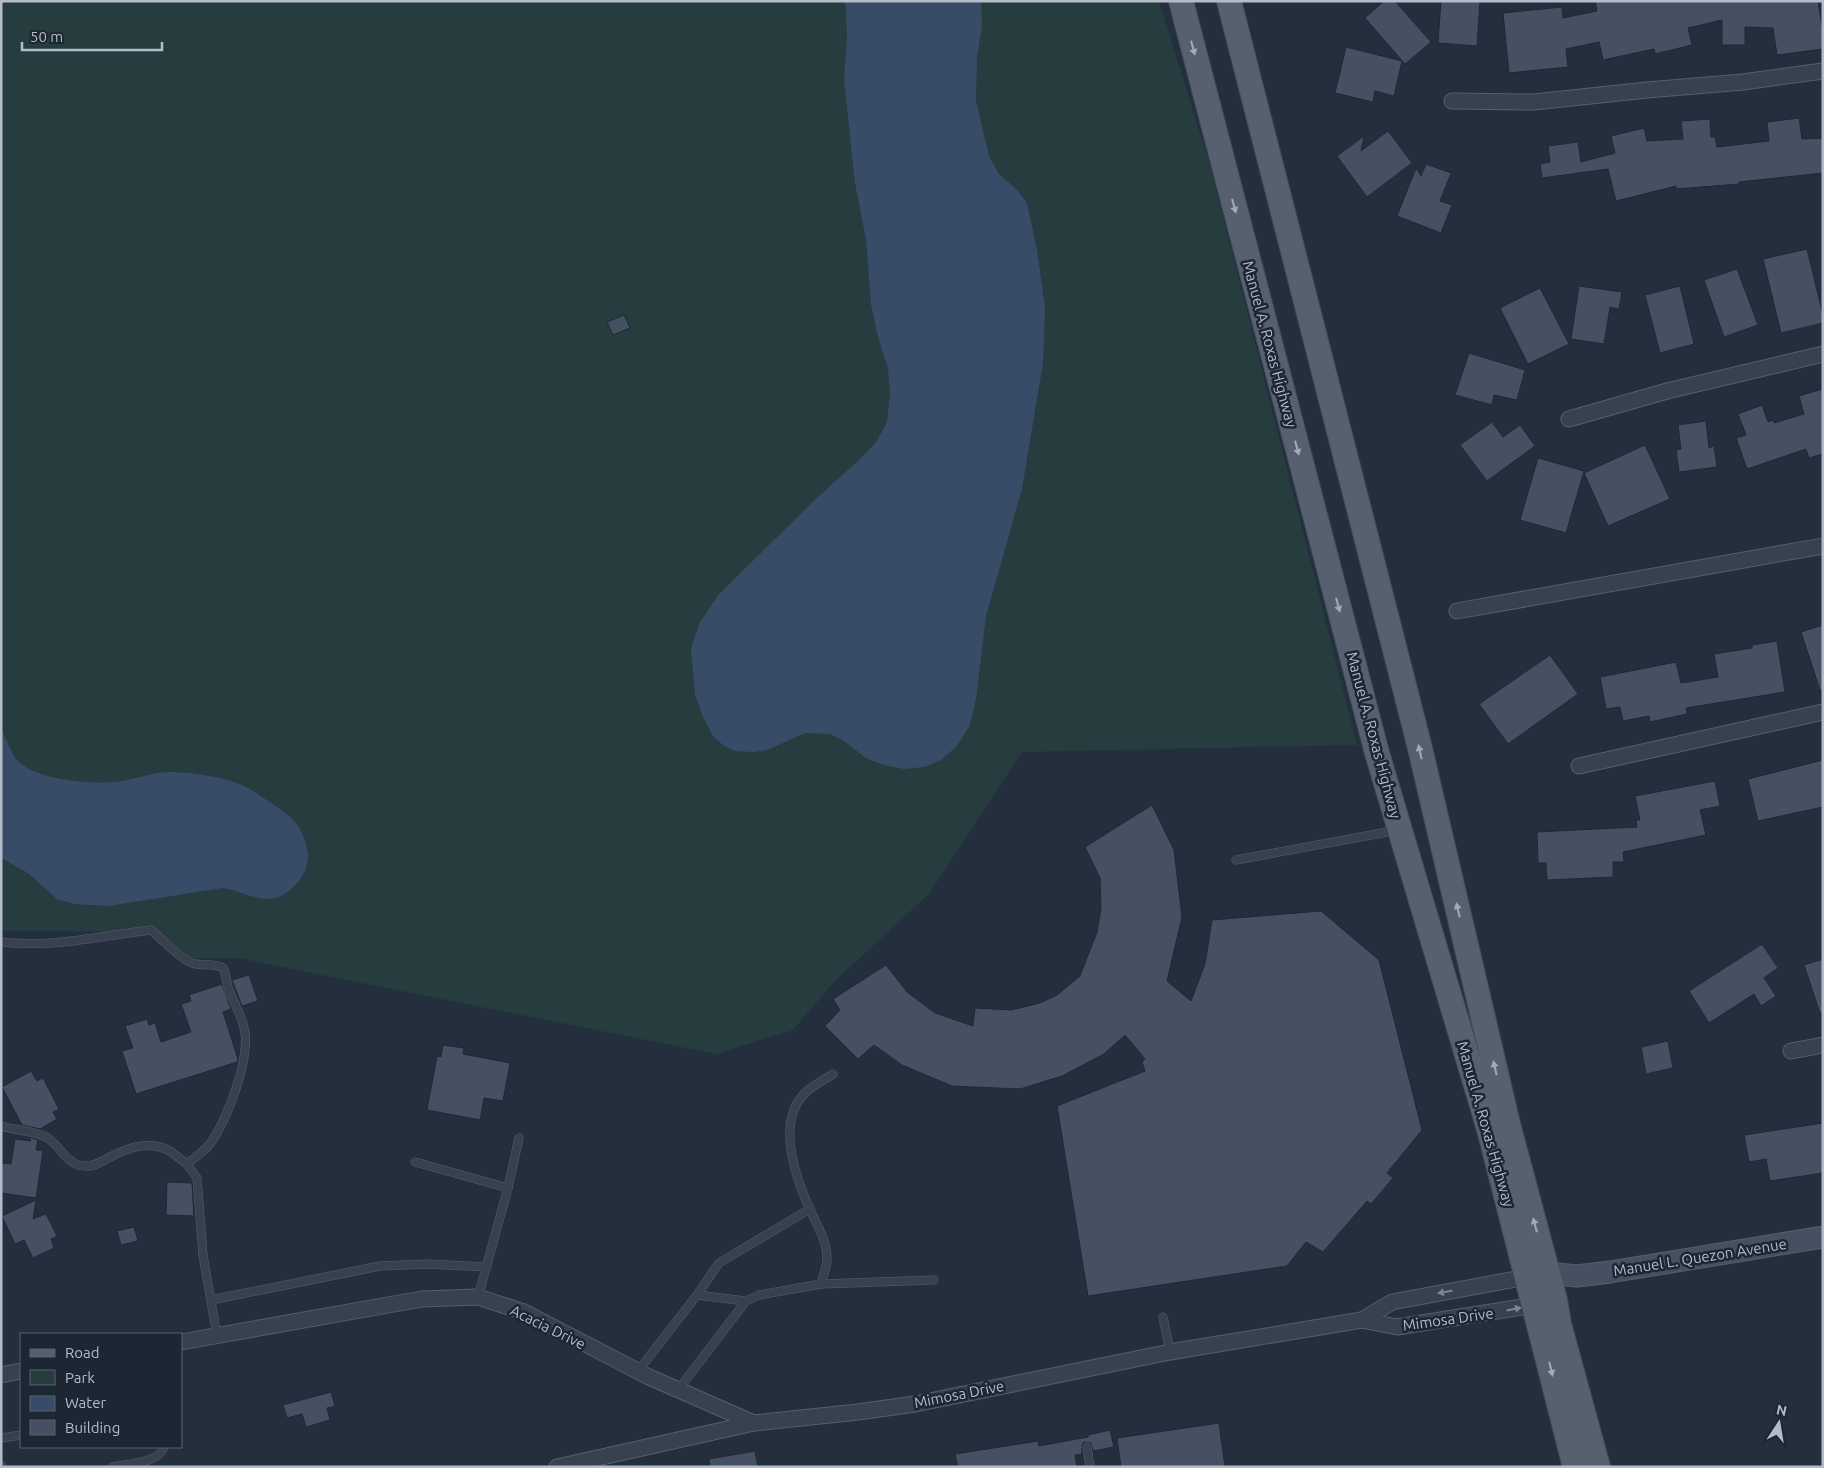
<svg xmlns="http://www.w3.org/2000/svg" width="1824" height="1468" font-family="Ubuntu,sans-serif">
	<style>
		.green { fill: #263c3f }
		.water { fill: #394c67 }
		.building { fill: #455162; stroke: #1f2835 }
		.lines { fill: none; stroke-linecap: round; stroke-linejoin: round }
		.lane-casing { stroke: #565f6c; stroke-width: 9 }
		.street-casing { stroke: #565f6c; stroke-width: 17 }
		.secondary-casing { stroke: #565f6c; stroke-width: 23 }
		.primary-casing { stroke: #414a57; stroke-width: 26 }
		.lane { stroke: #38414e; stroke-width: 8 }
		.street { stroke: #38414e; stroke-width: 15 }
		.secondary { stroke: #465061; stroke-width: 21 }
		.primary { stroke: #56606e; stroke-width: 24 }
		.oneway { fill: #a1aab7 }
		.oneway2 { fill: #7c8592 }
		.labels { text-anchor: middle; dominant-baseline: central; stroke-width: 5; stroke-linejoin: round; paint-order: stroke }
		.street-label { font-size: 15px; fill: #b4bcc9; stroke: #1d2633 }
	</style>
	<rect width="100%" height="100%" fill="#242f3e"/>
	<path class="green" d="M1,1H1159L1211,169L1357,745L1022,752L929,894L835,981L793,1030L716,1054L238,958H192L148,932L1,931Z"/>
	<g class="water">
		<path d="M844,1H981L982,26L977,56L976,101L989,156L999,174L1018,191L1027,203L1037,250L1045,308L1043,363L1022,489L986,616L976,699L970,725L957,746L941,760L924,767L904,769L884,765L866,758L844,741L830,734L805,733L767,750L753,752L735,751L724,746L713,736L703,717L695,695L691,649L700,622L719,594L819,496L859,460L877,441L887,422L890,394L888,368L878,337L871,304L866,239L855,183L844,79L847,38L846,7Z"/>
		<path d="M1,730C7,739 10,752 17,760C35,780 89,784 115,782C133,780 150,773 167,772C191,772 220,776 242,785C251,789 260,795 268,801C281,810 297,819 303,835C306,844 310,854 307,864C304,880 286,898 270,899C256,900 238,890 223,888L108,906L74,904L57,899L28,873L1,858Z"/>
	</g>
	<g class="building">
		<path d="M1384,1H1395L1431,42L1405,64L1365,18Z"/>
		<path d="M1441,1H1480L1477,46L1438,43Z"/>
		<path d="M1595,1H1818L1823,33V49L1777,55L1773,28L1745,27V45H1722V20L1688,28L1692,45L1655,54L1654,49L1603,60L1599,42L1566,49L1568,67L1509,73L1503,13L1562,7L1563,18L1597,11Z"/>
		<path d="M1346,47L1402,61L1394,96L1375,91L1373,102L1335,93Z"/>
		<path d="M1799,118L1802,139L1823,138V173L1739,182V184L1676,189V186L1616,201L1608,169L1542,178L1540,164L1550,162L1548,146L1578,142L1581,162L1615,153L1611,136L1644,128L1647,141L1683,139L1681,121L1710,119L1711,137H1715L1717,147L1769,141L1767,122Z"/>
		<path d="M1388,131L1412,163L1367,197L1337,156L1364,136L1361,151Z"/>
		<path d="M1426,164L1451,173L1440,201L1452,205L1441,233L1397,216L1416,168L1421,176Z"/>
		<path d="M1807,249L1823,315V323L1781,333L1763,259Z"/>
		<path d="M1737,269L1758,325L1724,337L1704,280Z"/>
		<path d="M1579,286L1622,292L1619,309L1610,307L1604,344L1571,339Z"/>
		<path d="M1680,286L1694,344L1660,353L1645,295Z"/>
		<path d="M1540,288L1569,344L1528,364L1500,308Z"/>
		<path d="M624,315L630,328L613,335L607,322Z"/>
		<path d="M1469,353L1525,370L1517,400L1494,395L1492,405L1455,395Z"/>
		<path d="M1823,389V454L1809,458L1806,449L1747,469L1736,438L1746,435L1738,414L1762,405L1768,422L1773,420L1774,423L1804,414L1799,396Z"/>
		<path d="M1706,421L1709,448L1714,446L1717,467L1679,472L1676,450L1681,449L1678,425Z"/>
		<path d="M1492,422L1503,437L1520,425L1535,446L1487,481L1460,445Z"/>
		<path d="M1645,445L1670,499L1608,526L1584,473Z"/>
		<path d="M1538,458L1584,471L1566,533L1520,520Z"/>
		<path d="M1823,625V690H1820L1801,632Z"/>
		<path d="M1777,641L1785,692L1686,708L1687,714L1650,722L1649,716L1623,721L1620,707L1606,709L1600,677L1676,662L1681,683L1718,677L1714,654L1752,648V645Z"/>
		<path d="M1550,655L1578,694L1508,744L1479,704Z"/>
		<path d="M1823,760V807L1758,821L1748,779Z"/>
		<path d="M1715,781L1720,806L1700,810L1706,835L1623,852L1624,862H1613V877L1547,880L1546,863H1538L1537,832L1637,827L1636,820H1640L1635,796Z"/>
		<path d="M1152,805L1174,850L1182,917L1167,981L1191,1001L1205,964L1212,920L1321,911L1379,960L1422,1130L1387,1173L1393,1178L1371,1204L1367,1201L1323,1252L1306,1242L1287,1266L1088,1296L1057,1106L1145,1071L1142,1062L1145,1059L1125,1035L1104,1054L1062,1076L1020,1089L952,1086L902,1065L874,1045L858,1059L825,1026L840,1010L833,999L886,965L907,992L935,1013L973,1026L975,1008L1011,1010L1040,1003L1057,995L1080,976L1097,932L1101,908L1100,878L1085,847Z"/>
		<path d="M1762,944L1778,968L1764,978L1776,996L1761,1006L1754,994L1709,1023L1689,991Z"/>
		<path d="M1823,959V1013H1820L1804,965Z"/>
		<path d="M249,975L258,1001L242,1006L232,980Z"/>
		<path d="M222,984L231,1009L223,1012L238,1059L237,1062L136,1094L122,1051L133,1048L125,1026L147,1019L149,1025L155,1023L161,1042L191,1032L181,1004L191,1001L189,995Z"/>
		<path d="M1668,1041L1673,1068L1646,1074L1641,1047Z"/>
		<path d="M443,1045L464,1048L463,1054L510,1063L503,1101L484,1098L480,1120L427,1110L437,1056L441,1057Z"/>
		<path d="M31,1071L37,1081L43,1078L59,1109L53,1112L57,1119L40,1129L22,1125L2,1087Z"/>
		<path d="M1823,1123V1173L1770,1181L1766,1159L1749,1162L1744,1135Z"/>
		<path d="M29,1137L38,1140L36,1150L43,1151L36,1198L1,1193V1163L11,1164L15,1139L31,1141Z"/>
		<path d="M167,1182L192,1183L194,1216L166,1215Z"/>
		<path d="M36,1200L33,1219L46,1214L57,1236L51,1239L54,1248L33,1258L24,1240L15,1244L2,1216Z"/>
		<path d="M134,1227L138,1241L121,1245L117,1231Z"/>
		<path d="M331,1392L335,1406L327,1408L330,1420L306,1427L302,1414L287,1418L283,1405Z"/>
		<path d="M1219,1423L1225,1467H1121L1117,1438Z"/>
		<path d="M1110,1430L1114,1447L1093,1451L1091,1443L1084,1442L1082,1445V1454L1075,1455L1077,1467H958L955,1454L1038,1441L1039,1446L1088,1437V1435Z"/>
		<path d="M755,1451L758,1467H710L709,1459Z"/>
	</g>
	<g class="lines">
		<g class="lane-casing">
			<g id="lane">
				<path d="M1236,860L1398,830"/>
				<path d="M1,942C52,948 101,936 151,930C162,939 178,957 192,963C203,967 213,962 223,968C227,975 226,983 229,990C234,1004 243,1017 245,1033C249,1061 228,1117 212,1141C207,1150 195,1157 187,1164L197,1178L203,1255L217,1336"/>
				<path d="M1,1126C15,1130 33,1131 46,1137C61,1145 66,1166 85,1166C94,1167 102,1161 110,1157C128,1148 148,1140 168,1150C175,1154 181,1160 187,1164"/>
				<path d="M415,1162L508,1188"/>
				<path d="M821,1284L934,1280"/>
				<path d="M697,1295L746,1301"/>
				<path d="M478,1297L508,1188L519,1138"/>
				<path d="M211,1300L380,1266L427,1264L487,1267"/>
				<path d="M1163,1317L1170,1352"/>
				<path d="M638,1371L697,1295L719,1263L810,1209"/>
				<path d="M678,1390L746,1301L759,1295L821,1284C823,1276 827,1267 827,1258C827,1242 818,1226 811,1212C796,1179 775,1123 805,1093C812,1086 824,1080 833,1074"/>
				<path d="M1,1438L21,1435"/>
				<path d="M1087,1447L1090,1467"/>
				<path d="M1,1465V1467"/>
				<path d="M112,1467C128,1464 159,1463 164,1447"/>
			</g>
		</g>
		<g class="street-casing">
			<g id="street">
				<path d="M1452,101L1534,102L1647,90L1743,82L1823,71"/>
				<path d="M1569,419L1667,391L1823,354"/>
				<path d="M1457,611L1823,546"/>
				<path d="M1579,766L1823,712"/>
				<path d="M1791,1051L1823,1045"/>
				<path d="M1362,1320L1392,1302L1527,1277"/>
				<path d="M181,1342L422,1299L478,1297L524,1312L649,1377L754,1423"/>
				<path d="M1,1375L21,1371"/>
				<path d="M557,1467L754,1423L858,1412L915,1404L1170,1352L1362,1320L1397,1327L1534,1305"/>
			</g>
		</g>
		<g class="secondary-casing">
			<path id="secondary" d="M1532,1276L1547,1273L1577,1276L1610,1272L1823,1237"/>
		</g>
		<g class="primary-casing">
			<g id="primary">
				<path d="M1181,1L1377,753L1489,1129L1575,1467"/>
				<path d="M1229,1L1419,744L1508,1124L1555,1300L1559,1324L1598,1467"/>
			</g>
		</g>
		<use href="#lane" class="lane"/>
		<use href="#street" class="street"/>
		<use href="#secondary" class="secondary"/>
		<use href="#primary" class="primary"/>
	</g>
	<defs><path id="oneway-solid" d="M-6-.8H1V-3.2L6.5 0L1 3.2V.8H-6Z" transform="scale(1.25)"/></defs>
	<g class="oneway">
		<use href="#oneway-solid" transform="translate(1193 48) rotate(75)"/>
		<use href="#oneway-solid" transform="translate(1234 206) rotate(75)"/>
		<use href="#oneway-solid" transform="translate(1297 448) rotate(75)"/>
		<use href="#oneway-solid" transform="translate(1338 605) rotate(75)"/>
		<use href="#oneway-solid" transform="translate(1420 752) rotate(-103)"/>
		<use href="#oneway-solid" transform="translate(1458 910) rotate(-103)"/>
		<use href="#oneway-solid" transform="translate(1495 1068) rotate(-103)"/>
		<use href="#oneway-solid" transform="translate(1535 1225) rotate(-105)"/>
		<use href="#oneway-solid" transform="translate(1551 1369) rotate(76)"/>
	</g>
	<g class="oneway2">
		<use href="#oneway-solid" transform="translate(1445 1292) rotate(169)"/>
		<use href="#oneway-solid" transform="translate(1514 1309) rotate(-11)"/>
	</g>
	<g class="labels">
		<g class="street-label">
			<text transform="translate(1270 344) rotate(75)">Manuel A. Roxas Highway</text>
			<text transform="translate(1374 735) rotate(75)">Manuel A. Roxas Highway</text>
			<text transform="translate(1486 1124) rotate(74)">Manuel A. Roxas Highway</text>
			<text transform="translate(1700 1257) rotate(-9)">Manuel L. Quezon Avenue</text>
			<text transform="translate(1448 1319) rotate(-8)">Mimosa Drive</text>
			<text transform="translate(548 1327) rotate(26)">Acacia Drive</text>
			<text transform="translate(959 1394) rotate(-11)">Mimosa Drive</text>
		</g>
	</g>
	<rect width="1824" height="1468" fill="none" stroke="#b4bcc9" stroke-width="5"/>
	<rect x="20" y="1333" width="162" height="115" fill="#1d2633" stroke="#59626f"/>
	<rect x="30" y="1349" width="25" height="8" fill="#56606e" stroke="#59626f"/>
	<text x="65" y="1358" font-size="15" fill="#b4bcc9">Road</text>
	<rect x="30" y="1370" width="25" height="15" fill="#263c3f" stroke="#59626f"/>
	<text x="65" y="1383" font-size="15" fill="#b4bcc9">Park</text>
	<rect x="30" y="1396" width="25" height="15" fill="#394c67" stroke="#59626f"/>
	<text x="65" y="1408" font-size="15" fill="#b4bcc9">Water</text>
	<rect x="30" y="1420" width="25" height="15" fill="#455162" stroke="#59626f"/>
	<text x="65" y="1433" font-size="15" fill="#b4bcc9">Building</text>
	<g transform="translate(1779 1423) rotate(12)" stroke="#1d2633" stroke-width="4" paint-order="stroke">
	<path d="M0-4L9 19L0 12L-9 19Z" fill="#b4bcc9"/>
	<text y="-8" font-size="14" font-weight="bold" text-anchor="middle" fill="#b4bcc9">N</text>
	</g>
	<path d="M22 42v8h140v-8" fill="none" stroke="#b4bcc9" stroke-width="2.5"/>
	<text x="30" y="42" font-size="15" fill="#b4bcc9" stroke="#1d2633" stroke-width="4" paint-order="stroke">50 m</text>
</svg>
